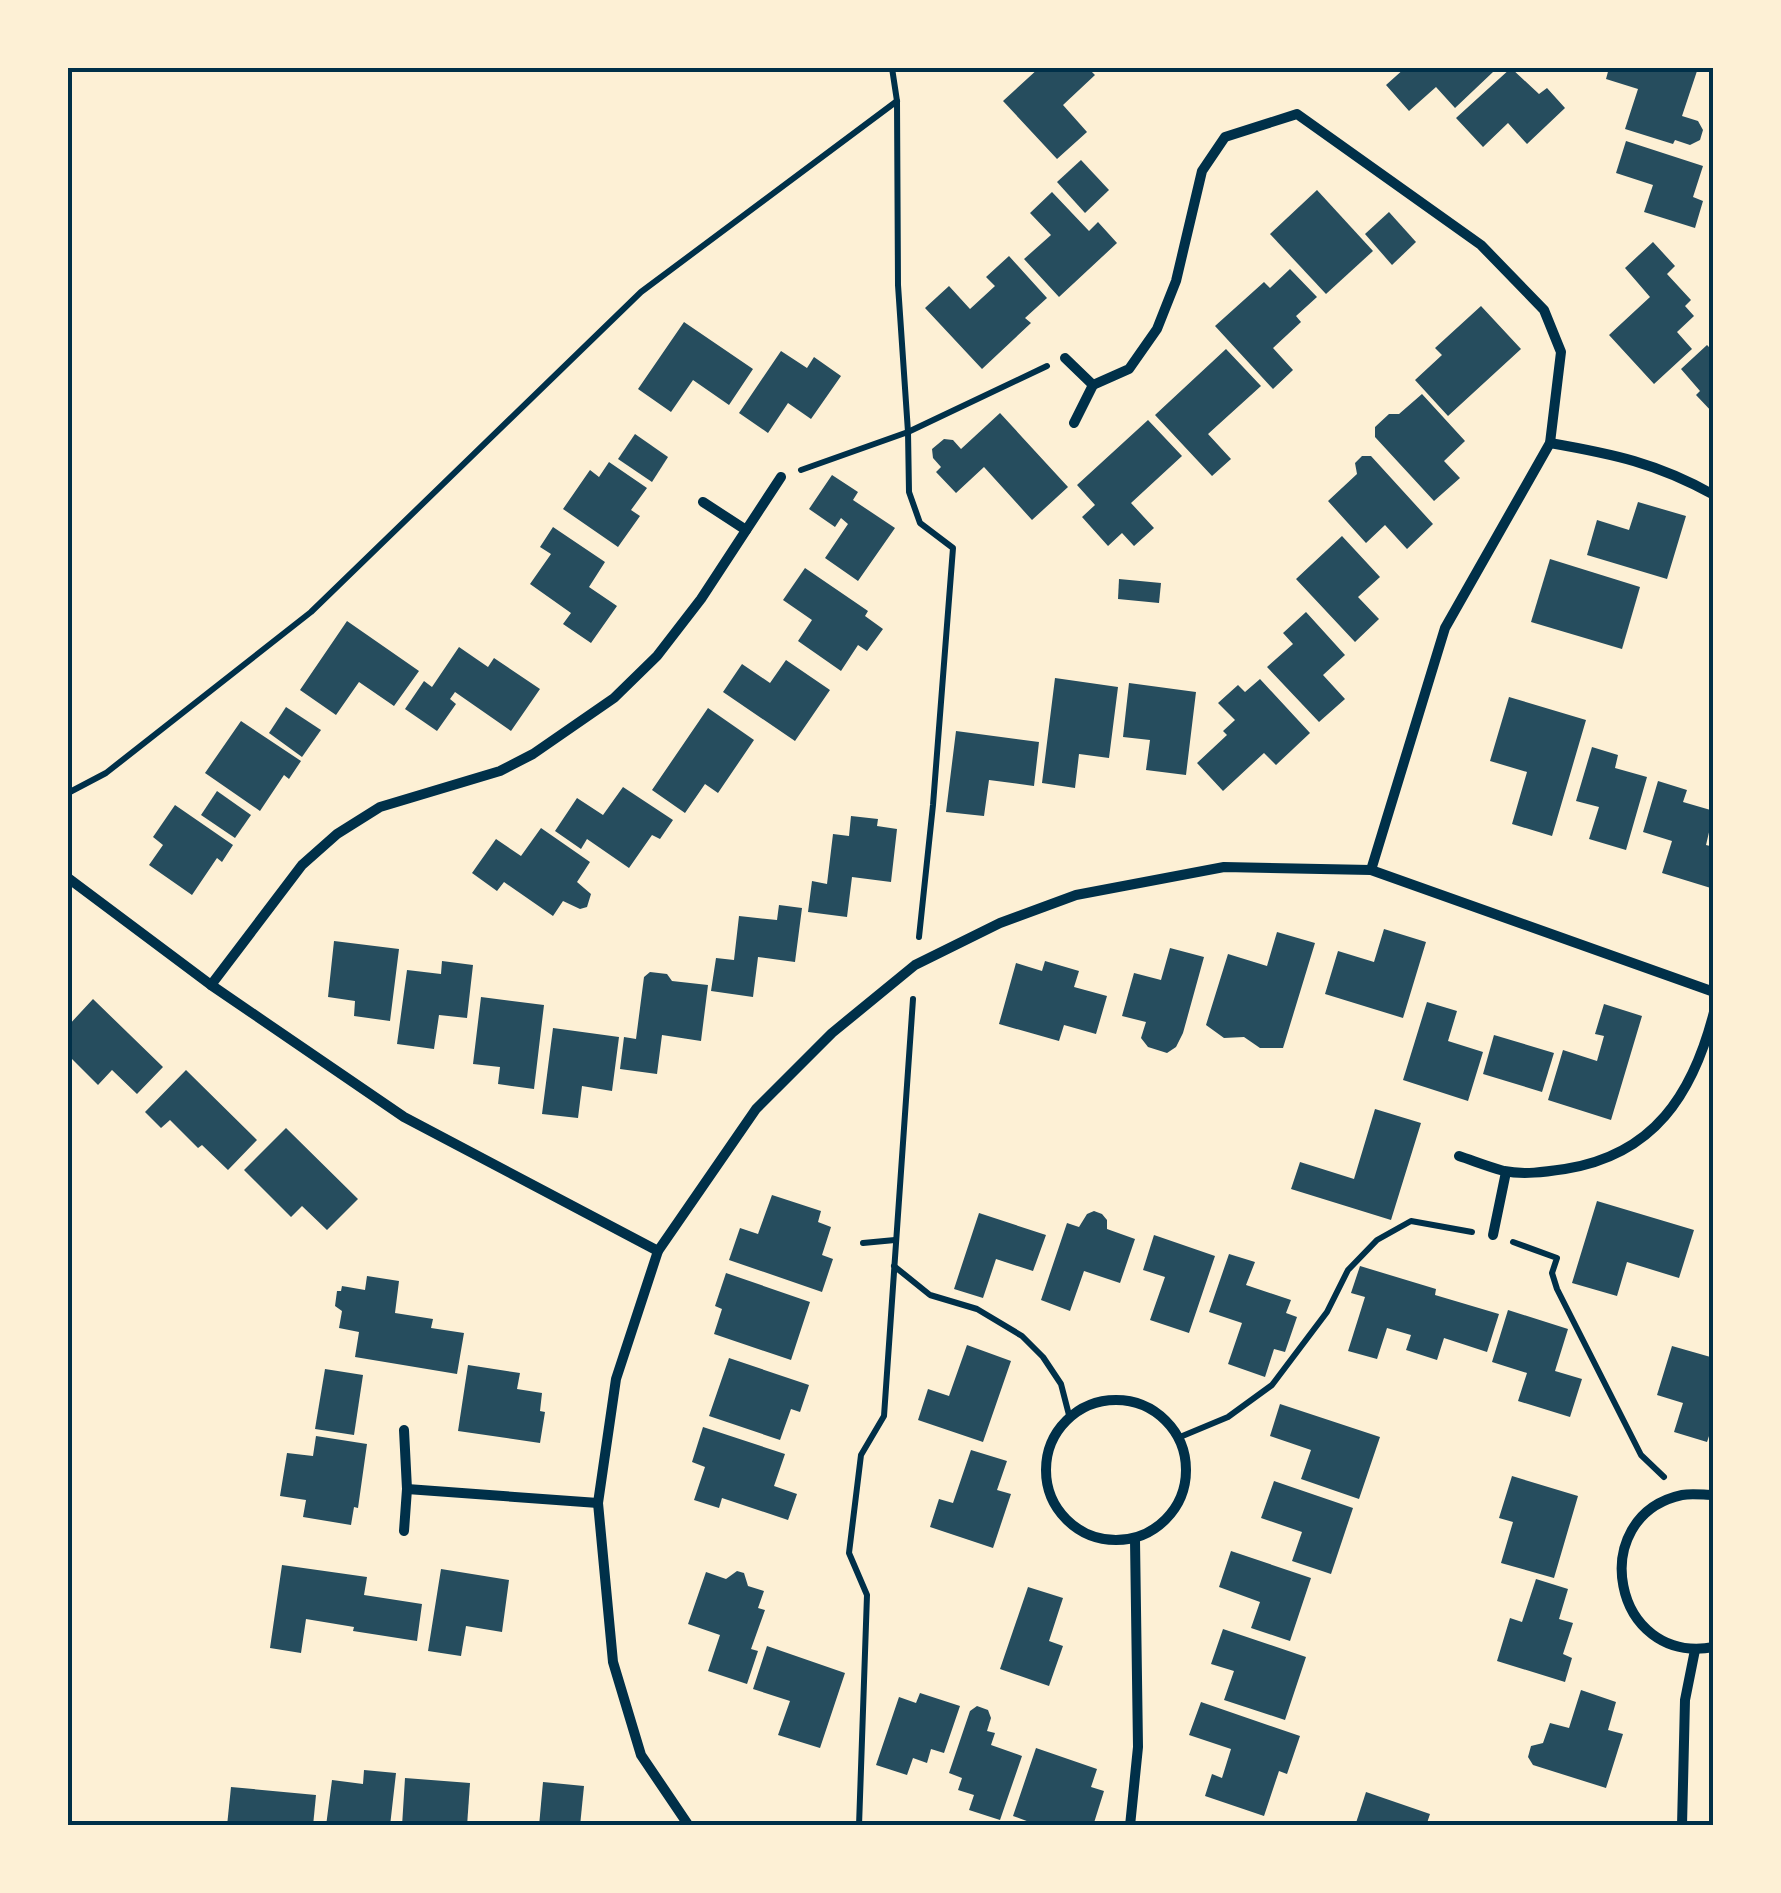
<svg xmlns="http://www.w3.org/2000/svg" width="1781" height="1893" font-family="'Libre Baskerville',serif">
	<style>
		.building { fill: #264d5e }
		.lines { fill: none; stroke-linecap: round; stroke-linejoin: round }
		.path { stroke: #003049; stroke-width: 6 }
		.minor { stroke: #003049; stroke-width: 10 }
		.neatline { fill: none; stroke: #003049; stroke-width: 4 }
	</style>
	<rect width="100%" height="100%" fill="#fdf0d5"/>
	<g class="building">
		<path d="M1039,68H1088L1095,75L1063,105L1087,132L1057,159L1003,101Z"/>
		<path d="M1405,68H1489L1493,72L1455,108L1436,87L1409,111L1386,85Z"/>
		<path d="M1511,68L1539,94L1547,88L1565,108L1527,144L1508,123L1483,147L1456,118Z"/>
		<path d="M1609,68H1698L1682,116L1698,121L1703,130L1700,140L1690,145L1675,140L1673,144L1625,129L1638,89L1606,79Z"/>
		<path d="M1626,141L1703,166L1693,197L1703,201L1695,228L1644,212L1653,185L1616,173Z"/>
		<path d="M1081,160L1109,190L1085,213L1057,182Z"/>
		<path d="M1317,190L1373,251L1326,294L1270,234Z"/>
		<path d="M1052,192L1089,231L1098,222L1117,243L1059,297L1024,259L1051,235L1030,213Z"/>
		<path d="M1389,212L1416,242L1392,265L1365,234Z"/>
		<path d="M1653,242L1675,266L1667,274L1691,300L1685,306L1694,316L1677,332L1692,349L1654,384L1609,335L1650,297L1625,268Z"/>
		<path d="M1009,256L1047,298L1025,318L1031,323L982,369L925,308L949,286L970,309L995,286L986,277Z"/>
		<path d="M1290,269L1317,297L1296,316L1301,322L1273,348L1293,370L1273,389L1215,326L1264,282L1270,288Z"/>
		<path d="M1481,306L1521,349L1448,416L1415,380L1442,355L1435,348Z"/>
		<path d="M684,322L753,369L729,405L693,380L671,412L638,389Z"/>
		<path d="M1707,345L1714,352V414L1696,395L1700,391L1681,369Z"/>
		<path d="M1226,349L1261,386L1208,434L1231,459L1212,476L1155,415Z"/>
		<path d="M781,351L807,368L814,357L841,376L811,419L788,403L768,433L739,413Z"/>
		<path d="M1422,394L1465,441L1444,461L1460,478L1434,501L1375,437V427L1389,414H1399Z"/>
		<path d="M1000,413L1068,487L1032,520L984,467L956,493L936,472L941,467L933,458L932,449L944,439L953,440L961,449Z"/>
		<path d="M1148,420L1182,456L1131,503L1154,528L1134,546L1122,533L1108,546L1082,517L1095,505L1077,485Z"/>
		<path d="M635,434L668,457L652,482L618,459Z"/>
		<path d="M1362,456H1371L1433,524L1407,549L1385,525L1366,543L1328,501L1357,474L1355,463Z"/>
		<path d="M609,462L647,488L631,510L640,516L618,547L563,509L590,470L599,477Z"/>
		<path d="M832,475L858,492L853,500L895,528L858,581L825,558L848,524L841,518L835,527L809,509Z"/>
		<path d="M1638,502L1686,516L1667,579L1587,555L1597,520L1629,530Z"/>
		<path d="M553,527L605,562L589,587L617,606L591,643L563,624L571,613L530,584L551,554L540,547Z"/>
		<path d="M1342,536L1380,577L1358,597L1379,619L1355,642L1296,579Z"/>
		<path d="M1550,559L1640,587L1622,649L1531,622Z"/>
		<path d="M805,568L868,611L865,616L883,629L867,651L858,645L841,671L798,641L812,620L783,600Z"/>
		<path d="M1119,579L1161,583L1159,603L1118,599Z"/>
		<path d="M1306,612L1345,655L1323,675L1345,699L1319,722L1267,667L1293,644L1283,633Z"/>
		<path d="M347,621L419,671L394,706L359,682L336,715L300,690Z"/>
		<path d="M459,647L488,667L494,658L540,689L511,731L455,692L450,699L456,704L437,731L405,709L424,681L432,687Z"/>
		<path d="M786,660L830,690L795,741L723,692L742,664L770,683Z"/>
		<path d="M1055,678L1118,687L1109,758L1079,754L1075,788L1042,783Z"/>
		<path d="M1260,679L1310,733L1276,765L1264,753L1223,791L1197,763L1227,735L1223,731L1235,720L1218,703L1238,685L1245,692Z"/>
		<path d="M1129,683L1196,692L1186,775L1146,770L1150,740L1123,737Z"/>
		<path d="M1509,697L1586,720L1552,836L1512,824L1527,772L1490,761Z"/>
		<path d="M286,707L321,730L302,757L269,733Z"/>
		<path d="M708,708L754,740L718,793L705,784L685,813L652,790Z"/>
		<path d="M241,721L301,761L289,779L284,775L260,811L205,773Z"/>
		<path d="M956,731L1039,742L1034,786L989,780L984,816L946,812Z"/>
		<path d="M1592,747L1618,755L1615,768L1647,777L1626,850L1589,839L1599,807L1576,801Z"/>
		<path d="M1658,781L1687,790L1683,802L1714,811L1706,845L1714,847V889L1662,873L1672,841L1643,832Z"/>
		<path d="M623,787L673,820L660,839L652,835L629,868L587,839L581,849L555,831L577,798L603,815Z"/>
		<path d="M217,791L251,815L235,838L201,815Z"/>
		<path d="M175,805L233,845L222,862L217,858L192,895L149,865L163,845L153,837Z"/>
		<path d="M851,816L878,819L877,826L897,829L891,882L852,877L847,917L808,912L812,881L827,884L833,834L849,836Z"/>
		<path d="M541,828L590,862L577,882L591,894L587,907L580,909L563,901L553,916L504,882L497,891L472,873L496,839L521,856Z"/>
		<path d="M779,905L802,908L795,962L758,957L753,997L711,991L716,958L734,960L739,916L777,920Z"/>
		<path d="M1384,929L1426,942L1403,1018L1325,994L1338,951L1374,962Z"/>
		<path d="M1277,932L1315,943L1283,1048H1260L1244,1037L1224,1038L1206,1025L1228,954L1267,966Z"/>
		<path d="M334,941L399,949L390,1021L354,1016L355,1001L328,997Z"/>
		<path d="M1170,948L1204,957L1183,1033L1176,1047L1167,1053L1148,1047L1141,1038L1146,1022L1122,1016L1134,973L1161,980Z"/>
		<path d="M442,961L473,965L467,1018L439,1015L434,1049L397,1044L407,970L441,974Z"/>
		<path d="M1045,961L1079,971L1074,987L1107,996L1096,1034L1064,1025L1059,1041L999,1024L1016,963L1042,971Z"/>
		<path d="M650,972L667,974L672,981L708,985L701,1041L662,1035L657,1074L620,1069L624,1037L636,1039L644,977Z"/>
		<path d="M481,997L544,1005L534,1089L498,1084L500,1067L473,1064Z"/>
		<path d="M93,999L163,1067L137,1094L112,1070L98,1085L68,1055V1026Z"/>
		<path d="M1427,1002L1457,1011L1448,1041L1483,1052L1468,1101L1403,1080Z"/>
		<path d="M1604,1004L1642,1016L1611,1120L1548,1100L1563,1050L1597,1061L1604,1036L1595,1034Z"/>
		<path d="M553,1028L619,1037L612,1091L582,1086L578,1118L542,1114Z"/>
		<path d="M1494,1035L1554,1053L1542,1092L1483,1074Z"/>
		<path d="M186,1070L257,1140L228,1170L202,1145L198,1148L170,1120L161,1128L145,1112Z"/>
		<path d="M1375,1109L1421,1123L1391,1220L1291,1189L1300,1162L1354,1179Z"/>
		<path d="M286,1128L358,1199L327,1230L302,1206L291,1217L244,1170Z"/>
		<path d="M772,1195L821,1211L818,1222L831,1227L822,1255L833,1259L822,1292L729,1260L740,1228L758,1234Z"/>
		<path d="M1597,1201L1694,1230L1679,1278L1627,1262L1617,1296L1572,1283Z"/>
		<path d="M1094,1211L1102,1214L1107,1220V1229L1135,1239L1120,1283L1084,1271L1070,1311L1041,1300L1067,1223L1079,1227L1087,1214Z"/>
		<path d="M979,1213L1046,1235L1033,1271L996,1259L983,1298L954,1289Z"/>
		<path d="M1154,1235L1215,1256L1189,1333L1150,1320L1165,1277L1143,1270Z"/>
		<path d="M1229,1254L1255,1262L1246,1285L1291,1300L1286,1313L1297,1317L1285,1352L1274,1349L1265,1377L1228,1364L1242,1323L1209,1312Z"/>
		<path d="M1360,1266L1436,1289L1435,1295L1499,1314L1487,1352L1444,1338L1437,1360L1406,1350L1411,1335L1387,1328L1377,1359L1348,1351L1365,1297L1351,1293Z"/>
		<path d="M726,1273L810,1302L791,1360L714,1334L722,1309L715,1306Z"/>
		<path d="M367,1276L399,1281L395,1313L433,1319L431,1328L464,1333L457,1374L355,1357L359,1332L339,1328L342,1311L335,1306L337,1291H341L342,1286L365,1290Z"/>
		<path d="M1508,1310L1568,1329L1555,1371L1582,1379L1570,1417L1518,1401L1527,1373L1492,1362Z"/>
		<path d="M967,1345L1011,1361L983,1442L918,1420L928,1389L949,1396Z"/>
		<path d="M1672,1346L1714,1358V1421L1707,1442L1674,1432L1683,1403L1657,1395Z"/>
		<path d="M729,1358L809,1385L800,1412L791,1409L780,1440L709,1416Z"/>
		<path d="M468,1365L520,1373L517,1389L542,1393L540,1411L545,1412L540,1443L458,1431Z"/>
		<path d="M325,1369L363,1375L354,1435L315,1429Z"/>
		<path d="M1280,1404L1380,1437L1359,1499L1301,1479L1311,1450L1270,1436Z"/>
		<path d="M703,1427L785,1454L774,1486L797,1494L788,1520L722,1498L719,1508L694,1500L705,1467L692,1462Z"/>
		<path d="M316,1436L367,1444L358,1508L354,1507L351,1525L303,1517L306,1500L280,1496L287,1453L313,1456Z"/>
		<path d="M971,1450L1007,1461L997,1490L1011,1494L993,1548L930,1527L939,1499L953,1503Z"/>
		<path d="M1512,1476L1578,1496L1554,1578L1501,1563L1513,1522L1499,1518Z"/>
		<path d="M1274,1481L1353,1508L1331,1574L1292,1561L1302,1532L1261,1518Z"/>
		<path d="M1231,1551L1311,1578L1290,1641L1251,1628L1260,1602L1219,1587Z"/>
		<path d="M282,1565L367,1577L364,1595L422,1604L417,1641L353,1631L354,1627L306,1619L301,1653L270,1648Z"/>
		<path d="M441,1569L509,1580L502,1632L466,1626L461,1656L428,1651Z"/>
		<path d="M737,1571L744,1573L748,1586L764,1591L758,1608L765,1610L751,1649L758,1651L747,1684L708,1671L720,1635L688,1624L706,1572L726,1579Z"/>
		<path d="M1536,1579L1568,1589L1559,1619L1573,1623L1563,1654L1572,1658L1565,1682L1497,1661L1510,1618L1522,1622Z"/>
		<path d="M1028,1587L1063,1598L1049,1641L1063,1646L1049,1686L1000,1669Z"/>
		<path d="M1223,1629L1306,1657L1285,1720L1224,1700L1234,1671L1211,1664Z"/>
		<path d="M767,1646L845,1673L820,1748L778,1735L790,1701L753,1689Z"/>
		<path d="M1581,1690L1616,1702L1608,1730L1623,1734L1606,1788L1533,1765L1528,1757L1531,1746L1543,1743L1550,1723L1569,1728Z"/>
		<path d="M920,1693L960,1706L944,1753L931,1749L927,1763L913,1758L907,1775L876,1765L899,1697L916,1703Z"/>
		<path d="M1201,1702L1300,1736L1287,1774L1279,1771L1264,1816L1205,1796L1212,1774L1222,1778L1231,1749L1189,1735Z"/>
		<path d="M977,1706L988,1710L991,1718L987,1731L995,1733L991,1745L1022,1756L1000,1820L969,1810L974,1795L958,1790L962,1778L949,1773L970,1711Z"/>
		<path d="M1036,1748L1097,1769L1091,1787L1104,1791L1093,1826H1040L1013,1816Z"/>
		<path d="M364,1770L396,1773L390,1826H326L332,1780L363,1784Z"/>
		<path d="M405,1778L470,1783L467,1826H402Z"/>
		<path d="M543,1782L584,1786L580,1826H539Z"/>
		<path d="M231,1787L316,1795L313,1826H227Z"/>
		<path d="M1366,1792L1430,1814L1426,1826H1355Z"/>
	</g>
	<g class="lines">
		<g class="path">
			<path d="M892,68L897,101L898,285L908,432L909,492L920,523L953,548L933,805L919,937"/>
			<path d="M801,470L908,432L1047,366"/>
			<path d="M68,793L106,773L311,612L641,292L897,101"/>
			<path d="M1513,1242L1557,1258L1552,1273L1557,1289L1641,1455L1664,1477"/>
			<path d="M863,1243L895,1240"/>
			<path d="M894,1266L930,1295L977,1309L1022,1336L1043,1357L1061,1384L1069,1415"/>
			<path d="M1180,1437L1228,1417L1272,1385L1327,1312L1348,1270L1377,1240L1411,1221L1472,1232"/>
			<path d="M859,1826L867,1595L849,1553L861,1455L884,1416L913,999"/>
		</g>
		<g class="minor">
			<path d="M1065,358L1093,385"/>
			<path d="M1074,423L1093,385L1129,369L1157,329L1176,281L1202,171L1225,137L1297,114L1481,245L1544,310L1561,352L1550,443L1445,628L1371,870"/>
			<path d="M1550,443C1613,454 1657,463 1714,495"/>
			<path d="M703,502L746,530"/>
			<path d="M68,878L211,985L404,1117L658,1251"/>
			<path d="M211,985L302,865L337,834L380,807L500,771L533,754L614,698L657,656L701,599L781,477"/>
			<path d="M1459,1156C1474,1161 1489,1167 1504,1171C1523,1175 1545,1172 1565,1169C1654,1155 1693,1094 1714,1012"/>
			<path d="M1493,1235L1506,1172"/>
			<circle cx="1116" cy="1470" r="70"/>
			<path d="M407,1489L598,1503"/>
			<path d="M1714,1495C1704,1495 1692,1493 1682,1495C1585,1516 1612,1666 1714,1647"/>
			<path d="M404,1531L407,1489L404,1430"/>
			<path d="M689,1826L641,1755L613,1662L598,1503L616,1379L658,1251L756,1109L832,1033L915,965L1000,923L1076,895L1224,867L1371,870L1714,992"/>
			<path d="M1130,1826L1138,1747L1135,1540"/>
			<path d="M1682,1826L1685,1700L1695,1650"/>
		</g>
	</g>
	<rect width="1781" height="1893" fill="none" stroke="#fdf0d5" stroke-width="140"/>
	<rect x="70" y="70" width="1641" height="1753" class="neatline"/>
</svg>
